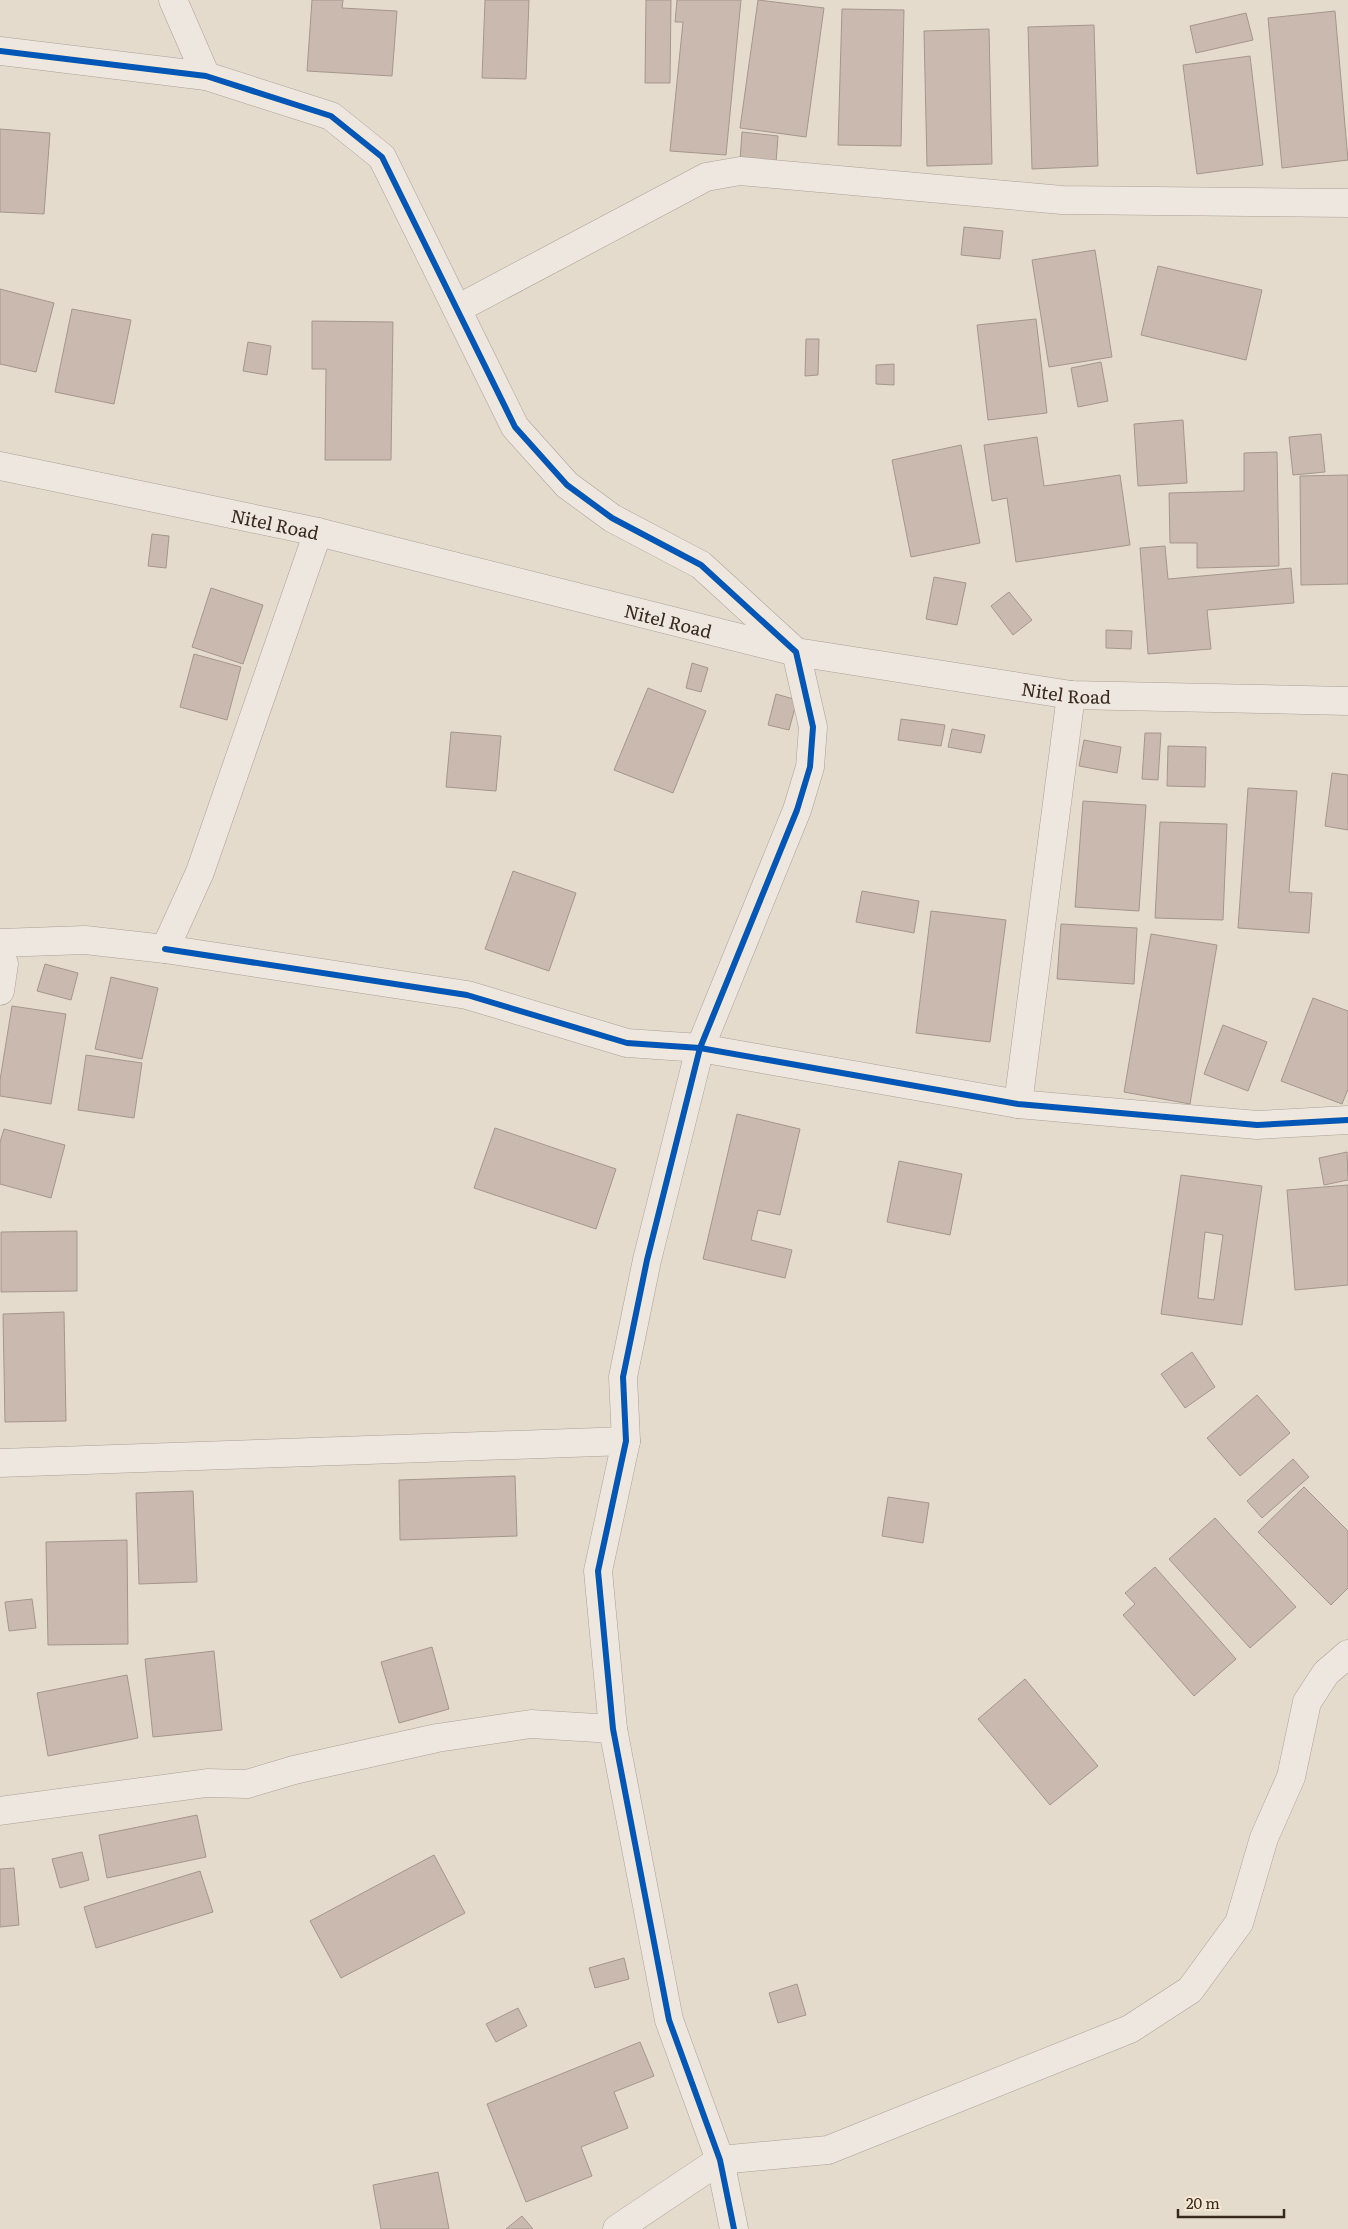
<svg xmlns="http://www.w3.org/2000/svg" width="1348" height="2229" font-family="Literata,serif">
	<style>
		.building { fill: #c9b9ae; stroke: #a5968c; fill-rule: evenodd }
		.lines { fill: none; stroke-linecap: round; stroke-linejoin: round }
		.minor-casing { stroke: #aaa096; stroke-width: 29 }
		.minor { stroke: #ede7df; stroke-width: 28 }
		.cycleway-casing { stroke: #f6e8d2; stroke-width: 9 }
		.cycleway { stroke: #0057b8; stroke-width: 6 }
		.labels { text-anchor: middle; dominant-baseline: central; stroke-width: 4; stroke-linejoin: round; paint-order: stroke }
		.street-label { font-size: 18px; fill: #39281e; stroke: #f6e8d2 }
	</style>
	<rect width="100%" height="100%" fill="#e5dbcd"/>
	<g class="building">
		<path d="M312,0H343L342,8L397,11L392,76L307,71Z"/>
		<path d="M485,0H529L526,79L482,78Z"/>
		<path d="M646,0H671L670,83H645Z"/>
		<path d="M677,0H741L726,155L670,151L683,22H675Z"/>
		<path d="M758,0L824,8L806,137L740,128Z"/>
		<path d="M842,9L904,10L901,146L838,145Z"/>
		<path d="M1335,11L1348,160L1282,168L1268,18Z"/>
		<path d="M1246,13L1253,40L1196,53L1190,26Z"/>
		<path d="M1094,25L1098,166L1032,169L1028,27Z"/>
		<path d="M989,29L992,164L927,166L924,31Z"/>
		<path d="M1250,56L1263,165L1197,174L1183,65Z"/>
		<path d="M0,129L50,133L44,214L0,212Z"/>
		<path d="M742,132L778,136L776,163L740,160Z"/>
		<path d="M964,227L1003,231L1000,259L961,255Z"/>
		<path d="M1095,250L1112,357L1049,367L1032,260Z"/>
		<path d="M1158,266L1262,290L1246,360L1141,335Z"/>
		<path d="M0,289L54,303L36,372L0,364Z"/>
		<path d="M72,309L131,320L114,404L55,392Z"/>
		<path d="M1036,319L1047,413L988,420L977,325Z"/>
		<path d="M312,321L393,322L391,460H325L326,369H312Z"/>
		<path d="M806,339H819L818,375L805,376Z"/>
		<path d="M248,342L271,346L267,375L243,371Z"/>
		<path d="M1101,362L1108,401L1078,407L1071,368Z"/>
		<path d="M894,364V385L876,384V365Z"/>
		<path d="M1183,420L1187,483L1138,486L1134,424Z"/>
		<path d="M1321,434L1325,472L1293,475L1289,437Z"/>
		<path d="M1037,437L1044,486L1120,475L1130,545L1016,562L1007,498L992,501L984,445Z"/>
		<path d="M961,445L980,543L911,557L892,460Z"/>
		<path d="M1277,452L1279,566L1197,568V543H1170L1169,493L1244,491V453Z"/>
		<path d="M1348,475V584L1301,585L1300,476Z"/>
		<path d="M152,534L169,536L166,568L148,566Z"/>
		<path d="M1165,546L1168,579L1291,568L1294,603L1207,610L1211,649L1148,654L1140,548Z"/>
		<path d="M934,577L966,583L957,625L926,619Z"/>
		<path d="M211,588L263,605L243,664L192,647Z"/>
		<path d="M1009,592L1032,620L1013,635L991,606Z"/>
		<path d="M1106,630L1132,631L1131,649L1106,648Z"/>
		<path d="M194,654L241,667L227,720L180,707Z"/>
		<path d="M692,663L708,668L701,692L686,688Z"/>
		<path d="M648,688L706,711L673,793L614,770Z"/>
		<path d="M776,694L797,700L789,730L768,725Z"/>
		<path d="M901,719L945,725L941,746L898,740Z"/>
		<path d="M952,729L985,735L981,753L948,747Z"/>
		<path d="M451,732L501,736L496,791L446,787Z"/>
		<path d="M1145,733H1161L1158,780L1142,779Z"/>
		<path d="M1084,740L1121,747L1117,773L1079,766Z"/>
		<path d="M1168,746L1206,747L1205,787L1167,786Z"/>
		<path d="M1332,773L1348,775V830L1325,826Z"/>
		<path d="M1248,788L1297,791L1289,892L1312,893L1309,933L1238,928Z"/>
		<path d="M1083,801L1146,805L1139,911L1075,907Z"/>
		<path d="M1160,822L1227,824L1223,920L1155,918Z"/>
		<path d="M513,871L576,893L549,971L485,949Z"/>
		<path d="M862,891L919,901L914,933L856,922Z"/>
		<path d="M931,911L1006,920L990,1042L916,1033Z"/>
		<path d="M1061,924L1137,928L1134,984L1057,979Z"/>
		<path d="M1151,934L1217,945L1190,1104L1124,1092Z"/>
		<path d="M45,964L78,973L71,1000L37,991Z"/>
		<path d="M111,977L158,988L142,1059L95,1049Z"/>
		<path d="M1313,998L1348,1011V1089L1342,1104L1281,1081Z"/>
		<path d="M12,1006L66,1014L51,1104L0,1096V1080Z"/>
		<path d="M1223,1025L1267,1042L1248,1091L1204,1074Z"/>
		<path d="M86,1055L142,1063L134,1118L78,1110Z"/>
		<path d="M737,1114L800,1129L780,1215L758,1210L751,1240L792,1250L785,1278L703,1259Z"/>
		<path d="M495,1128L616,1169L596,1229L474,1188Z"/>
		<path d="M4,1129L65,1145L51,1198L0,1184V1142Z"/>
		<path d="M1347,1152L1348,1180L1324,1185L1319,1158Z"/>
		<path d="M899,1161L962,1174L950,1235L887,1222Z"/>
		<path d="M1181,1175L1262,1186L1242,1325L1161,1314ZM1205,1232L1223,1235L1214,1300L1198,1298Z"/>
		<path d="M1348,1185V1285L1295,1290L1287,1190Z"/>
		<path d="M77,1231V1291L1,1292V1232Z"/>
		<path d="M64,1312L66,1421L5,1422L3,1314Z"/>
		<path d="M1192,1352L1215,1387L1185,1408L1161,1374Z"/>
		<path d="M1257,1395L1290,1433L1240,1476L1207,1438Z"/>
		<path d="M1293,1459L1309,1477L1262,1518L1247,1501Z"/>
		<path d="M515,1476L517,1536L400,1540L399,1480Z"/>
		<path d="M1304,1487L1348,1531V1588L1331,1605L1258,1532Z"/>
		<path d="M193,1491L197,1582L139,1584L136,1493Z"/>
		<path d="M888,1497L929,1503L923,1543L882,1536Z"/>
		<path d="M1215,1518L1296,1607L1250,1648L1169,1559Z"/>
		<path d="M127,1540L128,1644L48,1645L46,1542Z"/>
		<path d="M1155,1567L1236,1659L1194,1696L1123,1615L1135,1604L1125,1593Z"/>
		<path d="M32,1599L36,1628L9,1631L5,1602Z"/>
		<path d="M432,1647L449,1709L399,1723L381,1662Z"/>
		<path d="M214,1651L222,1730L153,1737L145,1659Z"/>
		<path d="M127,1675L138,1738L48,1756L37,1693Z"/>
		<path d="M1025,1679L1098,1766L1050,1805L978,1719Z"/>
		<path d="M197,1815L206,1857L107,1878L99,1835Z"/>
		<path d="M82,1852L89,1880L60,1888L52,1859Z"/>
		<path d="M434,1855L465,1913L341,1978L310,1921Z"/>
		<path d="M14,1868L19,1925L0,1927V1869Z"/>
		<path d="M200,1871L213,1912L96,1948L84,1907Z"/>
		<path d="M624,1958L629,1979L595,1988L589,1968Z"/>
		<path d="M797,1984L806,2015L778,2023L769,1993Z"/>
		<path d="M518,2008L527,2026L496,2042L486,2024Z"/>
		<path d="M640,2042L654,2076L614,2092L628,2128L581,2147L592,2176L526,2202L487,2104Z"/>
		<path d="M438,2172L449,2229H381L373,2185Z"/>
		<path d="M522,2216L533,2229H506Z"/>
	</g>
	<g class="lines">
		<g class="minor-casing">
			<g id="minor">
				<path d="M173,0L206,76"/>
				<path d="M0,51L206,76L331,116L382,157L515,427L567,485L612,518L701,565L796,652L813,727L810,767L797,810L700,1048L647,1260L623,1377L626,1441L598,1571L613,1729L669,2020L720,2160L734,2229"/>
				<path d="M457,309L706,177L740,171L1062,200L1348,203"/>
				<path id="s1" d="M0,466L318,532L796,652L1071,695L1348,701"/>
				<path d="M0,943L85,940L165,949L200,872L318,532"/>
				<path d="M165,949L467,995L627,1043L700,1048L1018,1104L1257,1125L1348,1120"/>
				<path d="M0,953L4,964L0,991"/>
				<path d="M1018,1104L1071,695"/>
				<path d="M0,1463L626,1441"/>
				<path d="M0,1811L207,1783L247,1784L294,1770L437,1738L531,1724L613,1729"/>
				<path d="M617,2229L720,2160L828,2150L1130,2029L1190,1990L1239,1923L1264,1838L1291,1777L1307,1702L1326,1673L1348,1654"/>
			</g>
		</g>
		<use href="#minor" class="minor"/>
		<g class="cycleway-casing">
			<g id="cycleway">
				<path d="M0,51L206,76L331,116L382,157L515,427L567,485L612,518L701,565L796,652L813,727L810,767L797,810L700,1048L647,1260L623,1377L626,1441L598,1571L613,1729L669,2020L720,2160L734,2229"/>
				<path d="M165,949L467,995L627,1043L700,1048L1018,1104L1257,1125L1348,1120"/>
			</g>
		</g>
		<use href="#cycleway" class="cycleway"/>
	</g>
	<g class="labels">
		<g class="street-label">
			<text stroke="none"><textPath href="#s1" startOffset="281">Nitel Road</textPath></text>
			<text stroke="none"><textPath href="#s1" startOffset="686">Nitel Road</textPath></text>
			<text stroke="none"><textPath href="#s1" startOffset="1091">Nitel Road</textPath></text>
		</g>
	</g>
	<path d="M1178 2209v8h106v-8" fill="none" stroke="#39281e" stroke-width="2.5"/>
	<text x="1186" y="2209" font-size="15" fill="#39281e" stroke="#f6e8d2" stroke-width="4" paint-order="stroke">20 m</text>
</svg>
